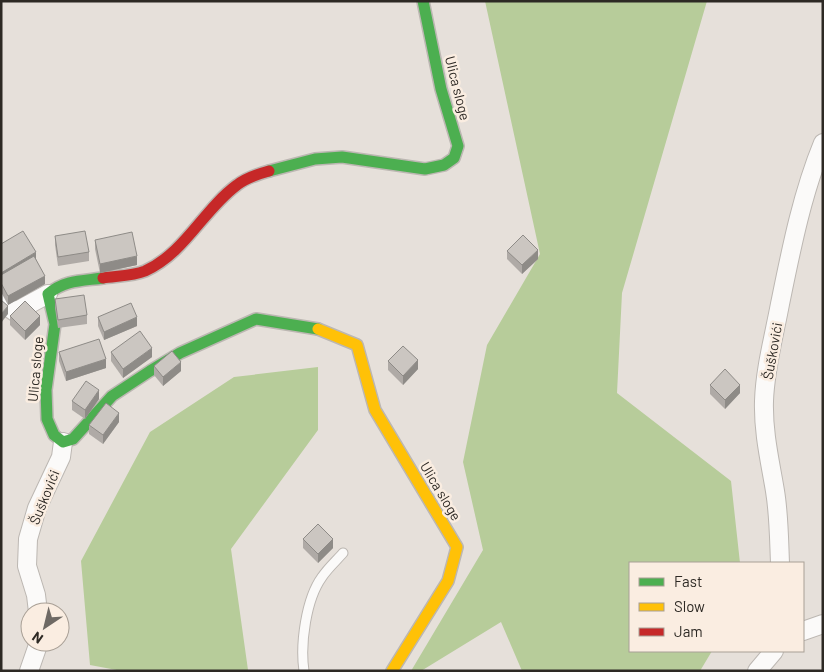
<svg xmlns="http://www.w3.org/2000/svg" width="824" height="672" font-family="Barlow,sans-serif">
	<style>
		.forest { fill: #b7cc9a }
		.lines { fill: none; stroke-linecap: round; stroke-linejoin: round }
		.lane-casing { stroke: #bcb7b2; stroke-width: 11 }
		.street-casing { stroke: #bcb7b2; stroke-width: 20 }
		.fast-casing { stroke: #bcb7b2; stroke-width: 14 }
		.slow-casing { stroke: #bcb7b2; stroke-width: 14 }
		.jam-casing { stroke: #bcb7b2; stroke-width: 14 }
		.lane { stroke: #fbfaf9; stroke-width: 9 }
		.street { stroke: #fbfaf9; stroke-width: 18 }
		.fast { stroke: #4caf50; stroke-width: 11 }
		.slow { stroke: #ffc107; stroke-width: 11 }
		.jam { stroke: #c62828; stroke-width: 11 }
		.wall { fill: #afaaa6 }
		.shaded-wall { fill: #8e8b87 }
		.building { fill: #cbc6c1; stroke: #8e8b87 }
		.labels { text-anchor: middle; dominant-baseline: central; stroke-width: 5; stroke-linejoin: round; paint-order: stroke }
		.street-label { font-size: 14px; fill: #2d2924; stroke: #faede1 }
	</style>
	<rect width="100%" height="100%" fill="#e6e0da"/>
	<g class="forest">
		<path d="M485,1H707L622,293L617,393L731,481L740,563H630V651H712L700,671H522L501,622L421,671H411L483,550L463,462L487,345L540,254Z"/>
		<path d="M318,367V430L231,549L248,670L122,671L90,665L81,561L150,432L234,377Z"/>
	</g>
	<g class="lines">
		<g class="lane-casing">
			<path id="lane" d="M304,671C300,644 306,599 322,577C328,568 336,561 343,553"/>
		</g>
		<g class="street-casing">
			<g id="street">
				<path d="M1,302L15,312L48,294"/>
				<path d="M780,563C779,540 779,515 775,491C770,461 763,432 764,401C765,369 774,336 780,304C791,250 802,194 823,143"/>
				<path d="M38,612L36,595L27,566L28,539L37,508L61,457L63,442"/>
				<path d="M803,631L823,624"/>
				<path d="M29,671L39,642"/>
				<path d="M757,671L774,651"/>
			</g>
		</g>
		<g class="fast-casing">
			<g id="fast">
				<path d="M269,171L315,159L342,157L425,169L444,165L454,158L458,146L441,89L423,1"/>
				<path d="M103,278C81,281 65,280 48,294L55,324L46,390L47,419L54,435L63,442L73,439L112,396L150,371L180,353L256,319L318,329"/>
			</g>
		</g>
		<g class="slow-casing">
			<path id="slow" d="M318,329L357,345L375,410L457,547L448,581L392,671"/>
		</g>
		<g class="jam-casing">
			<path id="jam" d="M103,278C116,276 133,276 145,271C185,253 203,210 237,185C246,178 258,174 269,171"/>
		</g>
		<use href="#lane" class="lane"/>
		<use href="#street" class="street"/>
		<use href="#fast" class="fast"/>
		<use href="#slow" class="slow"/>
		<use href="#jam" class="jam"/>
	</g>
	<g class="wall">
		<path d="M55,236L89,252V261L58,266L55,245Z"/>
		<path d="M95,240L137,265L100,273L95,249Z"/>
		<path d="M1,244L36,259L45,284L8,305L1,292Z"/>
		<path d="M507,251L538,259L522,274L507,259Z"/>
		<path d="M55,299L87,315V324L58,328L55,308Z"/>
		<path d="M10,316L40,325L25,340L10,325Z"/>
		<path d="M98,317L137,326L104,340L98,326Z"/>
		<path d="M59,352L106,368L66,381L59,361Z"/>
		<path d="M111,352L152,357L123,378L111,361Z"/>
		<path d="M388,361L418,369L403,385L388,370Z"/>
		<path d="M154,366L181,371L163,386L154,375Z"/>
		<path d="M710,385L740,393L725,409L710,394Z"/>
		<path d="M99,399L85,419L72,410V401Z"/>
		<path d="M119,422L103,444L89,434V425Z"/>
		<path d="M303,539L333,548L318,563L303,548Z"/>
	</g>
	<g class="shaded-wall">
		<path d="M538,250V259L522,274V265Z"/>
		<path d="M36,252V261L1,282V273Z"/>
		<path d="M137,256V265L100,273V264Z"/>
		<path d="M45,276V284L8,305V296Z"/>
		<path d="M8,306V314L1,323V314Z"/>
		<path d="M40,316V325L25,340V331Z"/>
		<path d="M137,317V326L104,340V332Z"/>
		<path d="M152,348V357L123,378V369Z"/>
		<path d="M106,359V368L66,381V372Z"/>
		<path d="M418,360V369L403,385V376Z"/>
		<path d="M181,362V371L163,386V377Z"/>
		<path d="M740,385V393L725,409V400Z"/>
		<path d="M99,390V399L85,419V410Z"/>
		<path d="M119,413V422L103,444V435Z"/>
		<path d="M333,539V548L318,563V554Z"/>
	</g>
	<g class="building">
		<path d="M23,231L36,252L1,273V244Z"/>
		<path d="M85,231L89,252L58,257L55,236Z"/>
		<path d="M132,232L137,256L100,264L95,240Z"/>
		<path d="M523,235L538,250L522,265L507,251Z"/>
		<path d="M34,256L45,276L8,296L1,283V275Z"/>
		<path d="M84,295L87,315L58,320L55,299Z"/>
		<path d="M1,300L8,306L1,314Z"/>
		<path d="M25,301L40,316L25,331L10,316Z"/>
		<path d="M131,303L137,317L104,332L98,317Z"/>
		<path d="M140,331L152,348L123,369L111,352Z"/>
		<path d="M99,339L106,359L66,372L59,352Z"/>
		<path d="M403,346L418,360L403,376L388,361Z"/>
		<path d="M172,351L181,362L163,377L154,366Z"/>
		<path d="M725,369L740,385L725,400L710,385Z"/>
		<path d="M86,381L99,390L85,410L72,401Z"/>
		<path d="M106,403L119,413L103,435L89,425Z"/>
		<path d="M318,524L333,539L318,554L303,539Z"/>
	</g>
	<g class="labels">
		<g class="street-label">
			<text transform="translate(458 88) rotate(76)">Ulica sloge</text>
			<text transform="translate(772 351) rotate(-80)">Šuškovići</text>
			<text transform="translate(35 369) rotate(-85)">Ulica sloge</text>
			<text transform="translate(441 491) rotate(59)">Ulica sloge</text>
			<text transform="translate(44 497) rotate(-68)">Šuškovići</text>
		</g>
	</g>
	<rect width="824" height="672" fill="none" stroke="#2d2924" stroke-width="5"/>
	<rect x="629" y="562" width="175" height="90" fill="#faede1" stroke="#a89f95"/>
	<rect x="639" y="578" width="25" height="8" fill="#4caf50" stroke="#a89f95"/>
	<text x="674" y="587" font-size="15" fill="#2d2924">Fast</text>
	<rect x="639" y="603" width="25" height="8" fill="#ffc107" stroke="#a89f95"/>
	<text x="674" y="612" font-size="15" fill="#2d2924">Slow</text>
	<rect x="639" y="628" width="25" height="8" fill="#c62828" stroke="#a89f95"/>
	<text x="674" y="637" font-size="15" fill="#2d2924">Jam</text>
	<g transform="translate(45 627) rotate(215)"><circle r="24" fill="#faede1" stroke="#a89f95"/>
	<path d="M0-4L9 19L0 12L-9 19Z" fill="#6e6964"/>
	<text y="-8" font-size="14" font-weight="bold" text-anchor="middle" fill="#2d2924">N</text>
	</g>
</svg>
